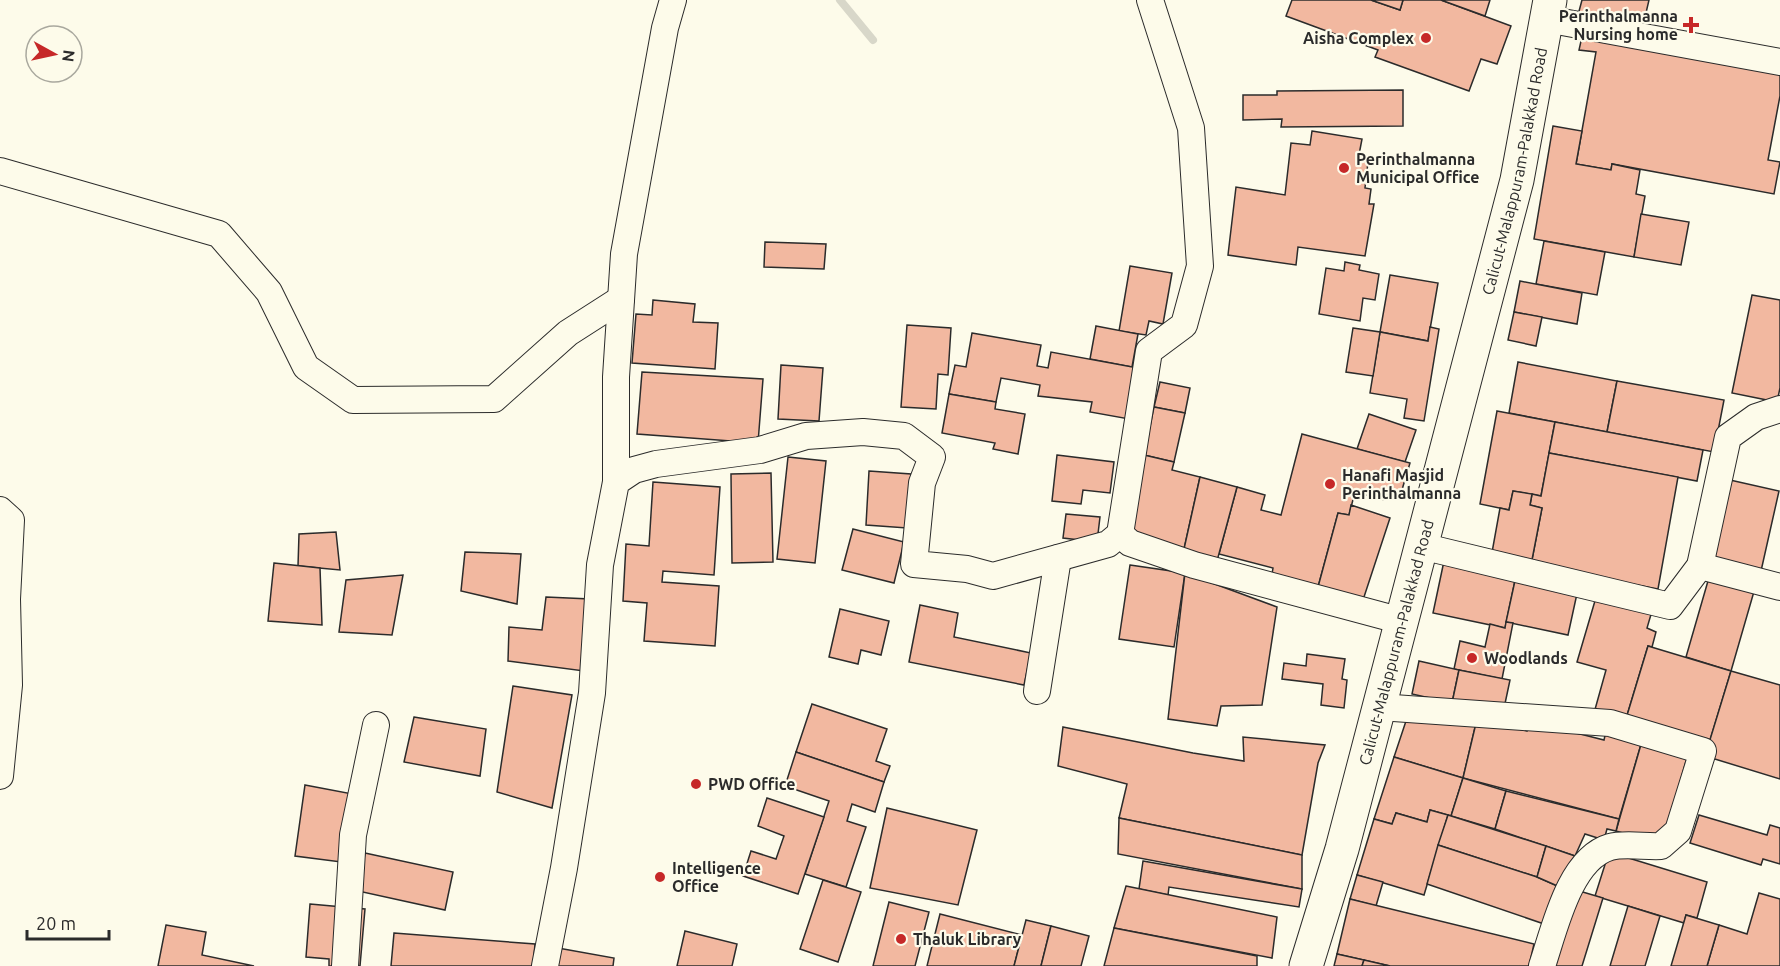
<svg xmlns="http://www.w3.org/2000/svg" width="1780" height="966" font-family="Ubuntu,sans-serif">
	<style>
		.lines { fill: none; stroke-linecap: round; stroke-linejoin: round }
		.stream { stroke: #d8d7c9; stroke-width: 8 }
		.building { fill: #f2b8a0; stroke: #2b2b2b; stroke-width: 1.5 }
		.minor-casing { stroke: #2b2b2b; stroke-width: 28 }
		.trunk-casing { stroke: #2b2b2b; stroke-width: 35 }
		.minor { stroke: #fdfbea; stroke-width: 26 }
		.trunk { stroke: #fdfbea; stroke-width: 33 }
		.poi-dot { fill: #c62828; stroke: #fdfbea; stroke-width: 2 }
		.labels { text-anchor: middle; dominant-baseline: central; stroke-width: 4.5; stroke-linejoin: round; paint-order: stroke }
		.poi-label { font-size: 16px; font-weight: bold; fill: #2b2b2b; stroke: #fdfbea; text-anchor: start }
		.street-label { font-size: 16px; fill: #2b2b2b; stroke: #fdfbea }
	</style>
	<rect width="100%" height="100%" fill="#fdfbea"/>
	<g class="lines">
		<path class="stream" d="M840,0L873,40"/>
	</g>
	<g class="building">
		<path d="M1292,0H1371L1400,10L1403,0H1441L1511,26L1497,64L1481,59L1469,91L1375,57L1378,50L1286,16Z"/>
		<path d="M1371,0H1403L1400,10Z"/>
		<path d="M1441,0H1490L1485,16Z"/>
		<path d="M1582,0H1649L1642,30L1578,15Z"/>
		<path d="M1583,32L1780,67V96L1768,160L1780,162L1774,194L1612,164L1611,170L1576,164L1596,52L1579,50Z"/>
		<path d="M1403,90V126L1281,127L1282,119L1243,120V95H1277V91Z"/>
		<path d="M1553,126L1582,131L1576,164L1611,170L1612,164L1640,170L1636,194L1645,196L1634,257L1534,239Z"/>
		<path d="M1312,131L1362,139L1358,160L1368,162L1365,188L1371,189L1369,204H1374L1365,256L1298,247L1296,265L1228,255L1236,187L1285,195L1291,143L1310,145Z"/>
		<path d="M1641,214L1689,222L1681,265L1634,257Z"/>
		<path d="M1544,241L1605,252L1597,295L1536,284Z"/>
		<path d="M765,242L826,244L824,269L764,267Z"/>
		<path d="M1345,262L1360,265L1359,270L1379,274L1375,300L1363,298L1360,321L1319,314L1326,268L1344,271Z"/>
		<path d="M1130,266L1172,273L1163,324L1149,321L1146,335L1119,331Z"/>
		<path d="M1390,275L1438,283L1428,341L1380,332Z"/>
		<path d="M1520,281L1582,293L1577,324L1514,312Z"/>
		<path d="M1752,295L1780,300V388L1777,402L1732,393Z"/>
		<path d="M653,300L695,304L693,322L718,323L715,369L632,363L636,314L652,315Z"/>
		<path d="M1514,312L1542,317L1536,346L1508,340Z"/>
		<path d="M907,325L951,328L948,375L938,374L936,409L901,407Z"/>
		<path d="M1096,326L1138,334L1132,367L1090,359Z"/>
		<path d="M1430,327L1439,329L1424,421L1404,418L1407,399L1370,393L1380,332L1428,341Z"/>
		<path d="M1353,328L1380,332L1373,376L1346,372Z"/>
		<path d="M972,333L1041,345L1037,366L1048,368L1051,352L1138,368L1129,419L1090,412L1092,402L1038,396L1040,385L1001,378L996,402L949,394L955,365L966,367Z"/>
		<path d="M1518,362L1617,381L1607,432L1509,413Z"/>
		<path d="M781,365L823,368L819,421L778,419Z"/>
		<path d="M642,372L763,379L758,443L637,434Z"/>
		<path d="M1617,381L1724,400L1714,452L1607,432Z"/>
		<path d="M1160,382L1190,388L1185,413L1154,407Z"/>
		<path d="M949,394L996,402L995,409L1025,414L1018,454L993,449L995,443L942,433Z"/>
		<path d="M1154,407L1185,413L1174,462L1144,455Z"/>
		<path d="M1497,411L1555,422L1541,496L1513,491L1509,510L1480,504Z"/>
		<path d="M1369,414L1416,430L1405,462L1357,449Z"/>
		<path d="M1555,422L1703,450L1697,481L1549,453Z"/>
		<path d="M1302,434L1410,463L1401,493L1388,490L1385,500L1355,492L1349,515L1338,513L1318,587L1272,574L1273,568L1219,554L1237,487L1265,495L1261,510L1281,515Z"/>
		<path d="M1549,453L1678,477L1658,589L1531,565L1542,508L1530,505L1532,494L1541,496Z"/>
		<path d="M1057,455L1114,462L1110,493L1083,490L1081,504L1052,501Z"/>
		<path d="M1144,455L1174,462L1172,470L1200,477L1184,549L1126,536Z"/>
		<path d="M788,457L826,461L815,563L777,559Z"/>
		<path d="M869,471L911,474L907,528L866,525Z"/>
		<path d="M771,473L773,562L732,563L731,474Z"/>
		<path d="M1200,477L1237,487L1217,561L1184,549Z"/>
		<path d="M1730,480L1779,491L1761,571L1713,561Z"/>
		<path d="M653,482L720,487L714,575L663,571L662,582L719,586L715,646L644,641L647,603L623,601L626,544L649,546Z"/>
		<path d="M1513,491L1532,494L1530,505L1542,508L1531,565L1491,558L1500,508L1509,510Z"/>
		<path d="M1351,505L1390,518L1362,603L1318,587L1338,513L1349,515Z"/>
		<path d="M1066,514L1100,517L1097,542L1063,538Z"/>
		<path d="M853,529L904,542L894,583L842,570Z"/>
		<path d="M336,532L340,570L298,566L299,534Z"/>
		<path d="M465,552L521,554L517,604L461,591Z"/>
		<path d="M1444,561L1516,576L1505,628L1433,613Z"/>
		<path d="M274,563L320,568L322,625L268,621Z"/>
		<path d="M1130,565L1185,573L1174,647L1119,639Z"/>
		<path d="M1185,573L1277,607L1262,705L1221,706L1217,726L1168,719Z"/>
		<path d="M1710,574L1755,588L1731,671L1686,657Z"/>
		<path d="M403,575L392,635L339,632L346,580Z"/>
		<path d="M1516,576L1578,589L1568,635L1506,622Z"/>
		<path d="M1597,594L1652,611L1647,628L1656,632L1652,647L1648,646L1625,722L1594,713L1606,670L1577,662Z"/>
		<path d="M546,597L590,599L584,671L508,661L509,627L542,630Z"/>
		<path d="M920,605L958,613L954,637L1031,653L1024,685L909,662Z"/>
		<path d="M840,609L889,621L881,655L861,650L858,664L829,657Z"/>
		<path d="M1506,622L1513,623L1502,679L1454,669L1460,641L1485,647L1490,624L1505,628Z"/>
		<path d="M1648,646L1731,671L1708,747L1625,722Z"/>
		<path d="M1307,654L1345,659L1342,679L1347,680L1344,708L1321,705L1323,684L1282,679L1284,663L1306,666Z"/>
		<path d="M1419,661L1459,670L1452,703L1412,694Z"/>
		<path d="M1459,670L1510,680L1503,713L1452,703Z"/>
		<path d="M1731,671L1780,685V779L1705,756Z"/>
		<path d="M513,686L572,695L552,808L497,792Z"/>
		<path d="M812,704L887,729L876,761L890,766L884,782L796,752Z"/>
		<path d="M414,717L486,729L480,776L404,762Z"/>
		<path d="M1407,718L1477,719L1463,778L1394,757Z"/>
		<path d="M1477,719L1527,731L1528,727L1541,724L1604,740L1606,731L1642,741L1619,819L1463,778Z"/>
		<path d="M1063,727L1193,753L1244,761L1243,737L1325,745L1318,763L1302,855L1119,818L1127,784L1058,766Z"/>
		<path d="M1642,741L1688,754L1665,836L1654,842L1616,831Z"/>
		<path d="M796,752L884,782L875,812L852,804L847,821L866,827L846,887L805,874L829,801L785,786Z"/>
		<path d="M1394,757L1463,778L1451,816L1430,810L1427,822L1396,813L1392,824L1374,819Z"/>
		<path d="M1463,778L1506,791L1495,829L1451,816Z"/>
		<path d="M305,785L358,795L349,863L295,856Z"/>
		<path d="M1506,791L1619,819L1616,831L1607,829L1604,840L1585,834L1575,856L1495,829Z"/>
		<path d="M767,798L824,817L798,894L743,876L751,851L776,859L784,836L758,826Z"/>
		<path d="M887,808L977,830L958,905L870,888Z"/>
		<path d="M1430,810L1448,815L1424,895L1357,875L1374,819L1392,824L1396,813L1427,822Z"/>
		<path d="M1448,815L1546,846L1537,877L1438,845Z"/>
		<path d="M1699,815L1767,835L1770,825L1780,828V864L1763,859L1761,865L1690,843Z"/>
		<path d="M1119,818L1302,855V889L1118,854Z"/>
		<path d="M1438,845L1537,877L1562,888L1547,925L1427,884Z"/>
		<path d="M1546,846L1575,856L1562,888L1537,877Z"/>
		<path d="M1609,852L1707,882L1697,918L1686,915L1684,923L1595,896Z"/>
		<path d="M365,853L453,872L445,910L358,891Z"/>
		<path d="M1143,861L1302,889L1299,907L1169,887L1168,895L1139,889Z"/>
		<path d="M1357,875L1383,882L1376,906L1350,899Z"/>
		<path d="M823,880L861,892L838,962L800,949Z"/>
		<path d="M1126,886L1277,917L1272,958L1114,928Z"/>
		<path d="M1576,890L1603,898L1582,966H1549Z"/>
		<path d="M1759,893L1780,899V966H1707L1719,925L1747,934Z"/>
		<path d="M1350,899L1534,944L1529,966H1390L1337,954Z"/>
		<path d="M889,902L929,912L915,966H873Z"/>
		<path d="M310,904L365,909L360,966H329V959L306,957Z"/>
		<path d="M1628,906L1660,916L1645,966H1610Z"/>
		<path d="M940,914L1022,935L1014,966H927Z"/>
		<path d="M1686,915L1719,925L1707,966H1671Z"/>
		<path d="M1026,920L1051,926L1041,966H1014Z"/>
		<path d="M166,925L206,932L202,955L254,966H158Z"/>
		<path d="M1051,926L1089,936L1081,966H1041Z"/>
		<path d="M1114,928L1257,956V966H1104Z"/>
		<path d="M685,931L737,944L732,966H677Z"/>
		<path d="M394,933L535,944L533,966H391Z"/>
		<path d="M558,948L614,958L613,966H555Z"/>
		<path d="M1337,954L1364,960L1362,966H1334Z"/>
		<path d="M1364,960L1390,966H1362Z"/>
	</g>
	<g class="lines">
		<g class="minor-casing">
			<g id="minor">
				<path d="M1546,19L1780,62"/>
				<path d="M0,171L219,234L269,292L306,367L353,400L494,399L568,333L621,299"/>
				<path d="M616,482V377L624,254L665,28L673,0"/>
				<path d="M0,510L11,520L7,599L9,685L0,776"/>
				<path d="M1120,534L1130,543L1194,565L1402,621"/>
				<path d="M1421,546L1670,606L1700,566L1728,437L1756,417L1780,409"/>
				<path d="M1700,566L1780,587"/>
				<path d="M1037,691L1058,558"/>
				<path d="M1379,707L1610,723L1703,751L1678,831L1661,846C1646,847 1624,843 1610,847C1569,859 1554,931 1542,966"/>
				<path d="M345,966L353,835L376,725"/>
				<path d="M545,966L564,868L592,693L600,565L616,482L634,470L656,464L760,450L806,436L863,432L904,436L932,457L922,483L914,564L967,569L993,576L1108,544L1120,534L1149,351L1184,325L1200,266L1191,128L1150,0"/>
			</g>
		</g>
		<g class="trunk-casing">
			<g id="trunk">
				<path id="s1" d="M1306,966L1342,849L1517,180L1550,0"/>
			</g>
		</g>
		<use href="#minor" class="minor"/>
		<use href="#trunk" class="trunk"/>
	</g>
	<g class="poi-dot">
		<path d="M1688 16h6v6h6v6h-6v6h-6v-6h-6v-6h6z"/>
		<circle cx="1426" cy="38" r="6"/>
		<circle cx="1344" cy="168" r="6"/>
		<circle cx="1330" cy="484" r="6"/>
		<circle cx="1472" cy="658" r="6"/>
		<circle cx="696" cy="784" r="6"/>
		<circle cx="660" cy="877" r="6"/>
		<circle cx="901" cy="939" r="6"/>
	</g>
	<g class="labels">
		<g class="poi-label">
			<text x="1678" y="16" text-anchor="end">Perinthalmanna<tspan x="1678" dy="18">Nursing home</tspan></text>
			<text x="1414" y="38" text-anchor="end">Aisha Complex</text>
			<text x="1356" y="159">Perinthalmanna<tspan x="1356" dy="18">Municipal Office</tspan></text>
			<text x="1342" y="475">Hanafi Masjid<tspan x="1342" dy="18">Perinthalmanna</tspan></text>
			<text x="1484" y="658">Woodlands</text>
			<text x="708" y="784">PWD Office</text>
			<text x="672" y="868">Intelligence<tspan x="672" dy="18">Office</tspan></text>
			<text x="913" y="939">Thaluk Library</text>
		</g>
		<g class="street-label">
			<text stroke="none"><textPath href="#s1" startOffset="822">Calicut-Malappuram-Palakkad Road</textPath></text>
			<text stroke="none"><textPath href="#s1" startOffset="336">Calicut-Malappuram-Palakkad Road</textPath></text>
		</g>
	</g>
	<g transform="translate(54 54) rotate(98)"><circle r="28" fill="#fdfbea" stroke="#a9a89e" stroke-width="1.5"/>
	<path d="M0-4.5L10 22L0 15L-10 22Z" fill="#c62828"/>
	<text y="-9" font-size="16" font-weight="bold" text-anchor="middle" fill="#2b2b2b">N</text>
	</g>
	<path d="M27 930v9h82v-9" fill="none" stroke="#2b2b2b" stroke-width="3"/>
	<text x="36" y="930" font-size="18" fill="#2b2b2b" stroke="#fdfbea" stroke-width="4.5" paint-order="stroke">20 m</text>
</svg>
